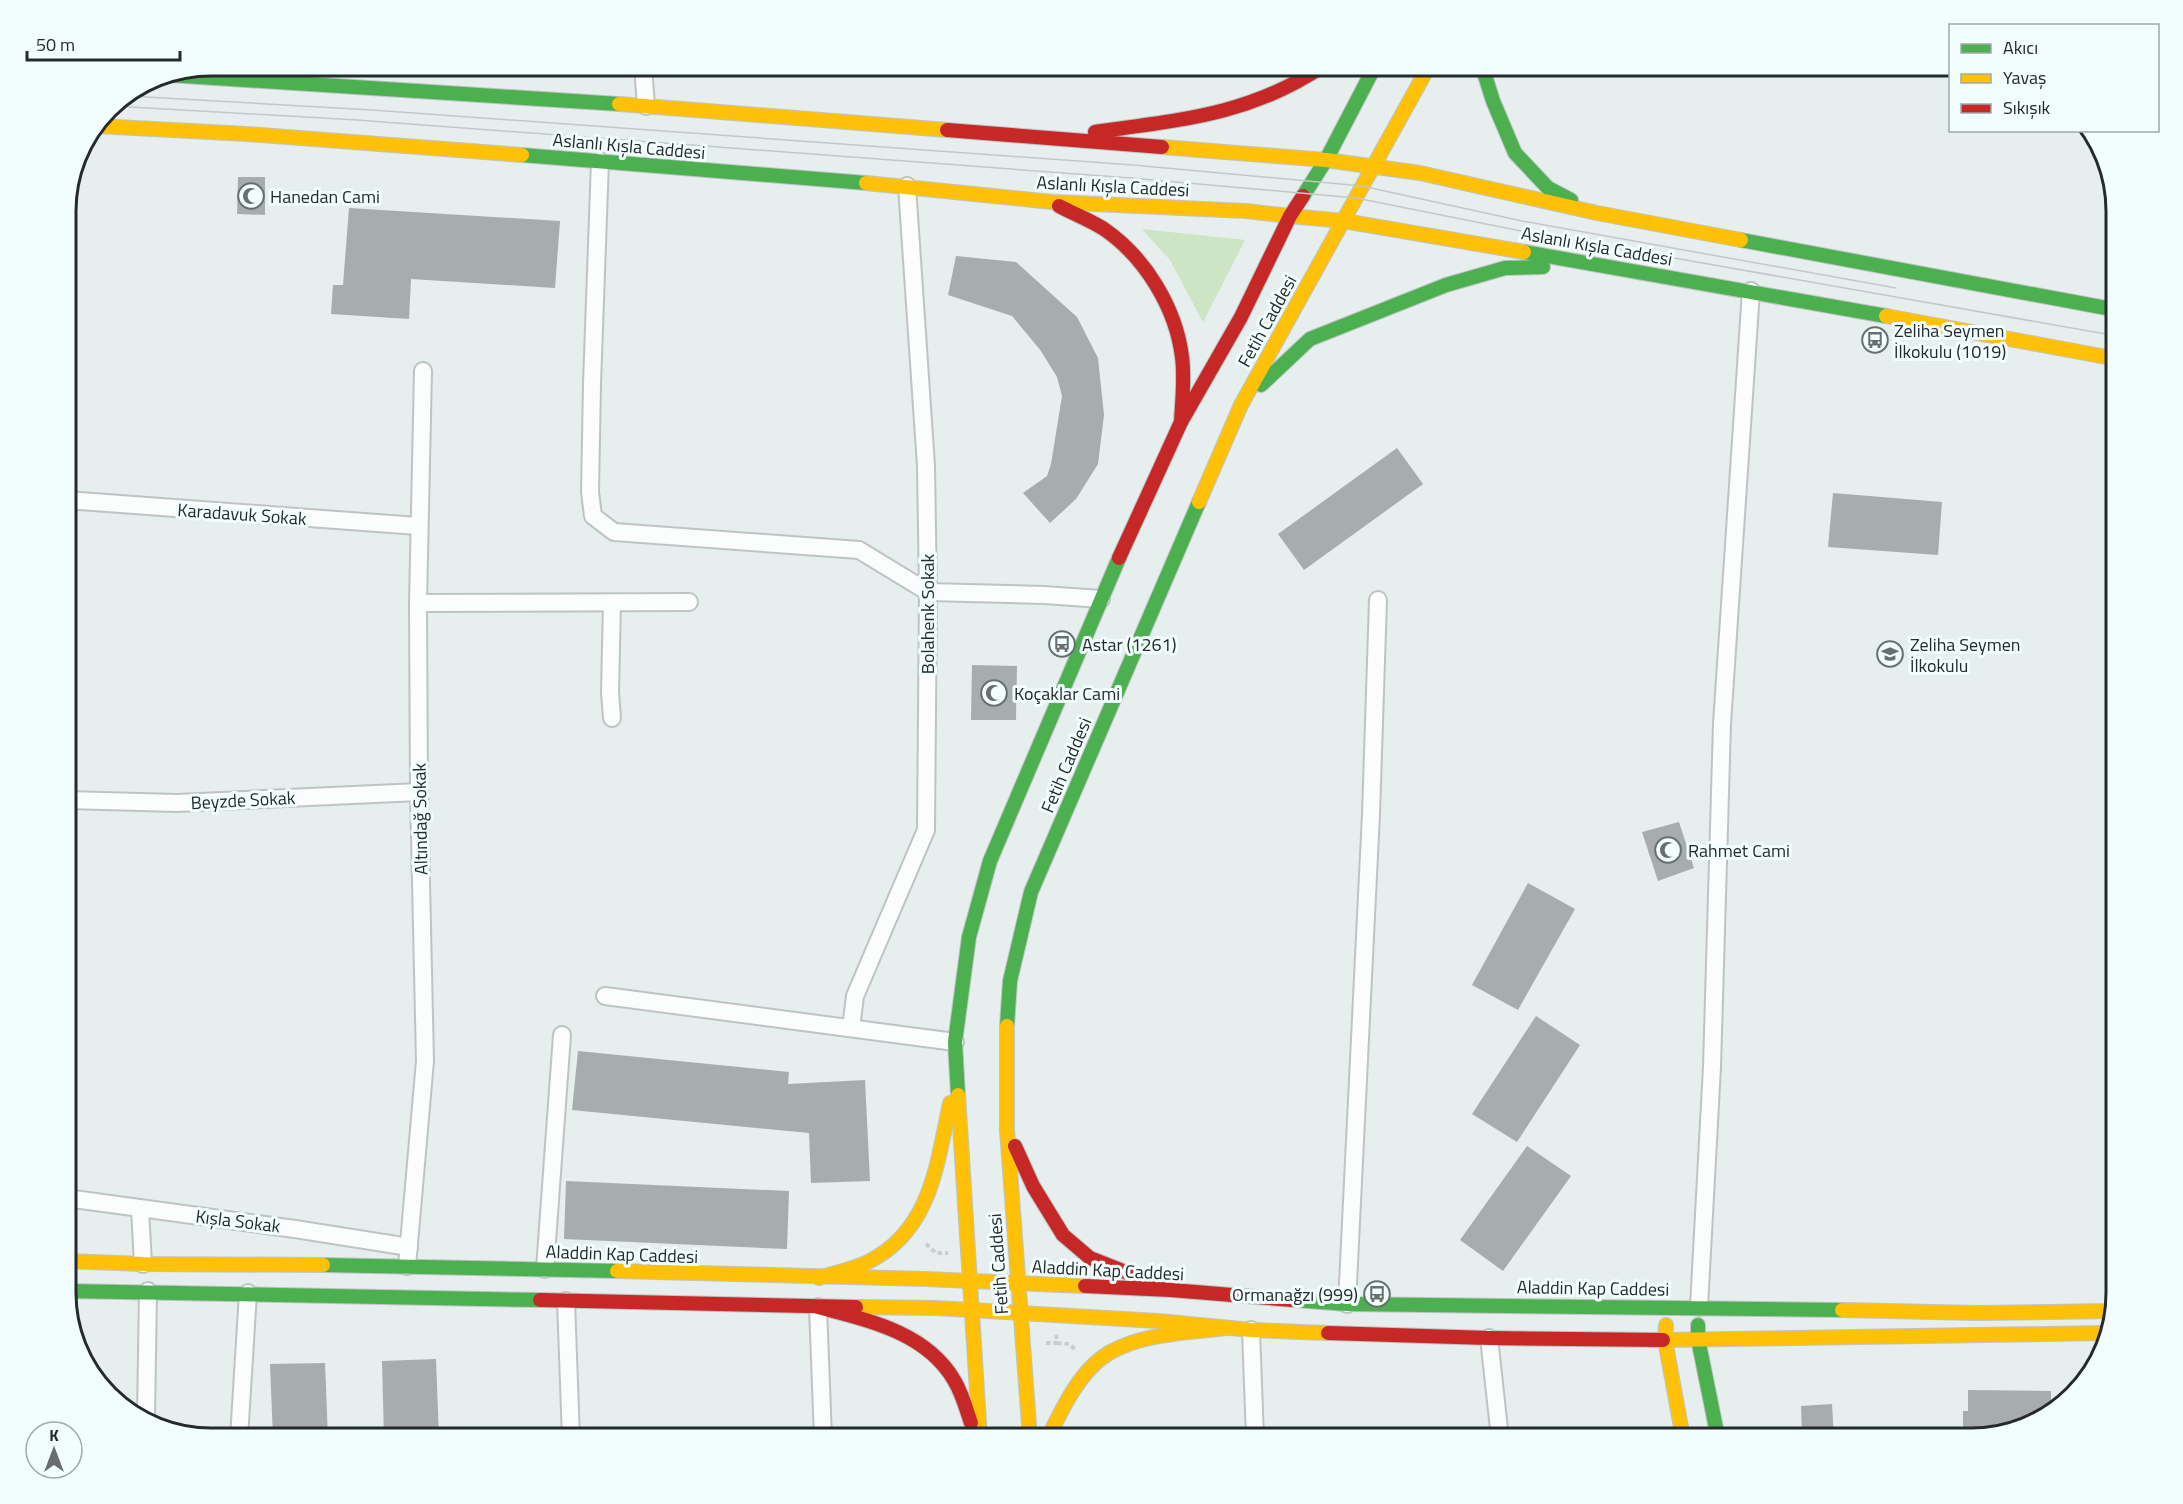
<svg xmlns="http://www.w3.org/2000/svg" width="2183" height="1504" font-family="'Titillium Web',sans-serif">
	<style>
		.green { fill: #cde5c5 }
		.building { fill: #a7adac }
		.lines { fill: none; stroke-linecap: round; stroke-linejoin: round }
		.street-casing { stroke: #bec4c4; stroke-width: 20 }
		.fast-casing { stroke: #bec4c4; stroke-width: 16 }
		.slow-casing { stroke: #bec4c4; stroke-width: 16 }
		.jam-casing { stroke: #bec4c4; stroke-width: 16 }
		.path { stroke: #cbcece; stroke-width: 4; stroke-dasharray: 4.5 3; stroke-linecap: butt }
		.street { stroke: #fbfcfc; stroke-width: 16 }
		.fast { stroke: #4caf50; stroke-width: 14 }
		.slow { stroke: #ffc107; stroke-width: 14 }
		.jam { stroke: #c62828; stroke-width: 14 }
		.tram { stroke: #c5c7c7; stroke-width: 1.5 }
		.labels { text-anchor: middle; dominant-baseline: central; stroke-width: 6; stroke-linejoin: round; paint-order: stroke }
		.street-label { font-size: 18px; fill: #252a2a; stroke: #f2fefe }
		.poi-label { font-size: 18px; fill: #252a2a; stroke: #f2fefe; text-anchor: start }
		.rim { fill: none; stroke: #252a2a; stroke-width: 3 }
	</style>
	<rect width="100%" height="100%" fill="#e6eeee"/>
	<path class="green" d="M1142,229L1245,240L1203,322L1170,260Z"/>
	<g class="building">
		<path d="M238,177H265V215L237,214Z"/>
		<path d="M349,208L560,221L555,288L411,279L409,319L331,314L333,285H343Z"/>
		<path d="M956,256L1016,262L1077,317L1098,358L1104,415L1098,464L1076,499L1050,523L1023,493L1047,476L1051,464L1062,396L1057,377L1041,351L1012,316L948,295Z"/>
		<path d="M1397,448L1423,484L1304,570L1278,534Z"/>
		<path d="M1833,493L1942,502L1938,555L1828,547Z"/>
		<path d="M972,665L1017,666L1016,720H971Z"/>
		<path d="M1679,822L1694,868L1658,881L1642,832Z"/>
		<path d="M1528,883L1575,909L1518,1010L1472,985Z"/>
		<path d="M1536,1016L1580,1045L1517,1142L1472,1114Z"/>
		<path d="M578,1051L789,1072L788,1084L865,1080L870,1181L811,1183L809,1133L572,1110Z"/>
		<path d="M1527,1146L1571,1176L1503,1271L1460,1240Z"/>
		<path d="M566,1181L789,1191L787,1249L564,1239Z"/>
		<path d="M436,1359L439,1438H384L382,1361Z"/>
		<path d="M325,1363L328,1438H273L270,1364Z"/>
		<path d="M1968,1390L2051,1391V1410L2036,1423L1985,1435H1963V1411H1968Z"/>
		<path d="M1832,1404L1834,1438H1802L1801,1406Z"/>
	</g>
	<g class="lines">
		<g class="street-casing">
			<g id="street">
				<path d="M643,66L646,106"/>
				<path d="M600,161L592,384L590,492L593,516L614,532L859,550L928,592L1044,595L1101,599"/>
				<path d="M66,500L418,526"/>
				<path d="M418,603L689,602"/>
				<path d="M612,718L610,692L612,603"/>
				<path d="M66,800L177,803L419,792"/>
				<path d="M605,996L955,1042"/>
				<path d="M851,1028L855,996L926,830L928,592L926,466L907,186"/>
				<path d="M66,1198L295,1229L409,1247"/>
				<path d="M140,1209L143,1264"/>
				<path d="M407,1266L425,1061L419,792L418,603L423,371"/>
				<path d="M545,1269L562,1035"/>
				<path d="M566,1301L571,1438"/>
				<path d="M1347,1304L1371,814L1378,600"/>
				<path d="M818,1307L823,1438"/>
				<path d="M1699,1307L1712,1067L1722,724L1751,291"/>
				<path d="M1251,1330L1255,1438"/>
				<path d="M1489,1338L1500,1438"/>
				<path d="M146,1418L148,1291"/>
				<path d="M239,1438L248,1293"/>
			</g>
		</g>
		<g class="fast-casing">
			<g id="fast">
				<path d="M1482,66L1493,101L1515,153L1548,188L1571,200"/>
				<path d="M168,75L619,104"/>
				<path d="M522,155L866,183"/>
				<path d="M1303,196L1326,160L1375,66"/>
				<path d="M1741,240L2117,310"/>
				<path d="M1524,252L1886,316"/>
				<path d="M1261,385L1310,339L1446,285L1505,268L1543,267"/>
				<path d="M1007,1026L1010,981L1031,892L1199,502"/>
				<path d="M958,1095L955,1042L969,937L990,861L1119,558"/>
				<path d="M323,1265L617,1271"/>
				<path d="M66,1291L540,1300"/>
				<path d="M1293,1300L1347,1304L1842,1310"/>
				<path d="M1698,1325V1339L1718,1438"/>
			</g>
		</g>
		<g class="slow-casing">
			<g id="slow">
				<path d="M619,104L947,130"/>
				<path d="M97,126L247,134L522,155"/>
				<path d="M1162,147L1326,160"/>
				<path d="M1326,160L1420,173L1597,213L1741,240"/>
				<path d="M866,183L1052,202L1246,211L1290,216"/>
				<path d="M1290,216L1344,221L1524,252"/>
				<path d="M1886,316L2117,359"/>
				<path d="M1199,502L1241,405L1429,66"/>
				<path d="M1007,1026V1130L1030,1438"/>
				<path d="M958,1095L980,1438"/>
				<path d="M66,1261L143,1264L323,1265"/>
				<path d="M617,1271L926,1279L1085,1286"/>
				<path d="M819,1278C835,1273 853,1269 868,1262C931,1231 937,1164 950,1103"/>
				<path d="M856,1307L936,1308L1158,1321L1251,1330L1328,1333"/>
				<path d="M1842,1310L1978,1313L2112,1311"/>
				<path d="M1666,1325L1665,1340L1683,1438"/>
				<path d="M1663,1340L2105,1333"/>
				<path d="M1048,1438C1062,1409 1080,1370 1109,1353C1143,1333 1188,1333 1226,1328"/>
			</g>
		</g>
		<g class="jam-casing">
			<g id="jam">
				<path d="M947,130L1162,147"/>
				<path d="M1095,132C1180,120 1250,115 1323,66"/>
				<path d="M1059,206C1074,214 1090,220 1104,229C1145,257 1176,308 1182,357C1185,379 1182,400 1181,422"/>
				<path d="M1119,558L1181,422L1241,317L1290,216L1303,196"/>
				<path d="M1015,1146L1033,1186L1063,1235L1090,1258L1171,1290"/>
				<path d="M1085,1286L1171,1290L1293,1300"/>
				<path d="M540,1300L856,1307"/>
				<path d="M818,1307C867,1320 926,1332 954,1380C962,1393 966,1408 971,1423"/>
				<path d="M1328,1333L1489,1338L1663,1340"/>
			</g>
		</g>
		<g class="path">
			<path d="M926,1244L936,1253H948"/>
			<path d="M1046,1343H1057L1056,1334"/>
			<path d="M1057,1343L1069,1344L1077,1351"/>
		</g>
		<use href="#street" class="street"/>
		<use href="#fast" class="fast"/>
		<use href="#slow" class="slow"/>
		<use href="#jam" class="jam"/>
		<g class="tram">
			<path d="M128,96L372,110L1133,165L1362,186L1522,221L1896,288"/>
			<path d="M112,106L357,120L1131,178L1356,198L1521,231L2117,336"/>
		</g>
	</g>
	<defs>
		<g id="mosque-ring" transform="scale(1.35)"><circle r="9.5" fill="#f2fefe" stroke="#696f6f" stroke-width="1.5"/><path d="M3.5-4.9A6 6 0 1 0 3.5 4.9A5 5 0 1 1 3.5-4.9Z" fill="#696f6f"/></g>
		<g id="bus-ring" transform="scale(1.35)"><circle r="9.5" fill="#f2fefe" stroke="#696f6f" stroke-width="1.5"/><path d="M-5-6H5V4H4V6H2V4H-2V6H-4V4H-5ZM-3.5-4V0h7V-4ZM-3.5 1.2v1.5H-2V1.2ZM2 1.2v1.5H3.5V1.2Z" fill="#696f6f"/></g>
		<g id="school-ring" transform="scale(1.35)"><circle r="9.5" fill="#f2fefe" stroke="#696f6f" stroke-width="1.5"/><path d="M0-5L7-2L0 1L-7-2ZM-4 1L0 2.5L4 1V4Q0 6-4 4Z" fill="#696f6f"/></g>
	</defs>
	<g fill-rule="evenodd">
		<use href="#mosque-ring" x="251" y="196"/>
		<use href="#bus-ring" x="1875" y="340"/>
		<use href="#bus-ring" x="1062" y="644"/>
		<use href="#school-ring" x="1890" y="654"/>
		<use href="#mosque-ring" x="994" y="693"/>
		<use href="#mosque-ring" x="1668" y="850"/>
		<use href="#bus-ring" x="1377" y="1294"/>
	</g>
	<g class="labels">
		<g class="street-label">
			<text transform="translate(629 146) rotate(5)">Aslanlı Kışla Caddesi</text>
			<text transform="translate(1113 186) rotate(3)">Aslanlı Kışla Caddesi</text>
			<text transform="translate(1597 246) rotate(10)">Aslanlı Kışla Caddesi</text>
			<text transform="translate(1267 321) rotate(-61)">Fetih Caddesi</text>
			<text transform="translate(242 514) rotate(4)">Karadavuk Sokak</text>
			<text transform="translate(927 614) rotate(-90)">Bolahenk Sokak</text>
			<text transform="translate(1066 765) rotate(-67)">Fetih Caddesi</text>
			<text transform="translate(243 800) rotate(-3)">Beyzde Sokak</text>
			<text transform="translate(420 819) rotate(-91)">Altındağ Sokak</text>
			<text transform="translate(238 1221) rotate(7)">Kışla Sokak</text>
			<text transform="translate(622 1254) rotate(2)">Aladdin Kap Caddesi</text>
			<text transform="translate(998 1264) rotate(-94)">Fetih Caddesi</text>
			<text transform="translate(1108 1270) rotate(3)">Aladdin Kap Caddesi</text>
			<text transform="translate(1593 1288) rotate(1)">Aladdin Kap Caddesi</text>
		</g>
		<g class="poi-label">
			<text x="270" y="196">Hanedan Cami</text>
			<text x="1894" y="330">Zeliha Seymen<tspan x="1894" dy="21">İlkokulu (1019)</tspan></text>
			<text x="1082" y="644">Astar (1261)</text>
			<text x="1910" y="644">Zeliha Seymen<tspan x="1910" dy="21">İlkokulu</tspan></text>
			<text x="1014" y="693">Koçaklar Cami</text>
			<text x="1688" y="850">Rahmet Cami</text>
			<text x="1358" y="1294" text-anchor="end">Ormanağzı (999)</text>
		</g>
	</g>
	<path d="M0 0H2183V1504H0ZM211 76H1971A135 135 0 0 1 2106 211V1293A135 135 0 0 1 1971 1428H211A135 135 0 0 1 76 1293V211A135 135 0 0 1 211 76Z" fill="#f2fefe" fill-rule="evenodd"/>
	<path class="rim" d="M211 76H1971A135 135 0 0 1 2106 211V1293A135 135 0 0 1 1971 1428H211A135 135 0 0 1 76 1293V211A135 135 0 0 1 211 76Z"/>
	<rect x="1949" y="24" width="210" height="108" fill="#f2fefe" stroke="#a0a9a9" stroke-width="1.5"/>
	<rect x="1961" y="44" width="30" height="9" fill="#4caf50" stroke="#a0a9a9" stroke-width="1.5"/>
	<text x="2003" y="54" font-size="18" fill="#252a2a">Akıcı</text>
	<rect x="1961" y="74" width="30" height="9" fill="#ffc107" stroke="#a0a9a9" stroke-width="1.5"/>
	<text x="2003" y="84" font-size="18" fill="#252a2a">Yavaş</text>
	<rect x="1961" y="104" width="30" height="9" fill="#c62828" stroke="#a0a9a9" stroke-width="1.5"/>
	<text x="2003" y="114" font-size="18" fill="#252a2a">Sıkışık</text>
	<g transform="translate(54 1450)"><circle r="28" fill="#f2fefe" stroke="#a0a9a9" stroke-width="1.5"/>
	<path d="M0-4.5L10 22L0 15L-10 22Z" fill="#696f6f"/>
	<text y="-9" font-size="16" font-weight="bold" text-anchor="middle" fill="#252a2a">K</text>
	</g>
	<path d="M27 51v9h153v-9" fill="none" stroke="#252a2a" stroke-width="3"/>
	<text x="36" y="51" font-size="18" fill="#252a2a" stroke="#f2fefe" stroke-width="4.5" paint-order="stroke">50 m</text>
</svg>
